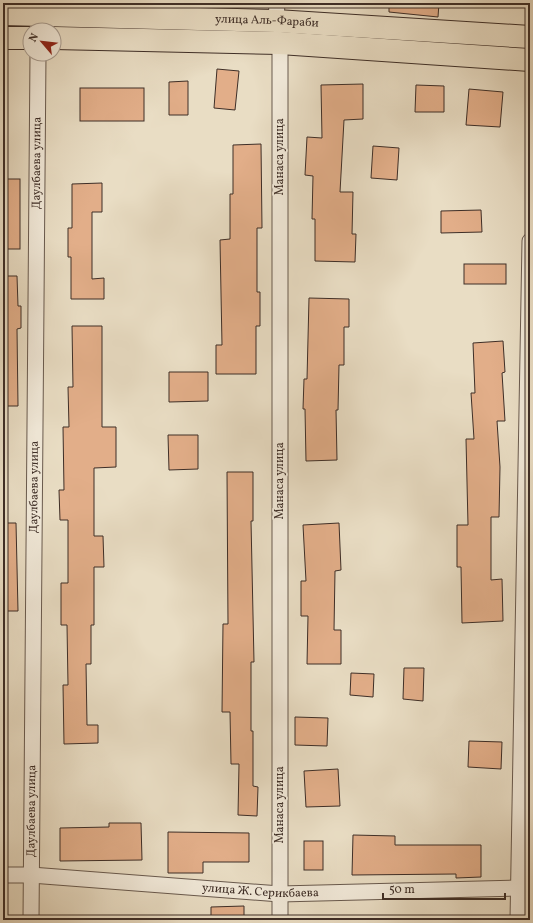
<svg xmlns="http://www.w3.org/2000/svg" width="533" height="923" font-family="Vollkorn,serif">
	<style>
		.building { fill: #e2ae89; stroke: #3e2e27 }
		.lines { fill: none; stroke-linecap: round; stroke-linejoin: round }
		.minor-casing { stroke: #695a4e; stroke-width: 17 }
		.primary-casing { stroke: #3e2e27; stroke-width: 24 }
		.minor { stroke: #f1e9d9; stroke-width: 15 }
		.primary { stroke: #e9ddc4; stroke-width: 22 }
		.labels { text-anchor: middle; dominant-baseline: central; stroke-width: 3.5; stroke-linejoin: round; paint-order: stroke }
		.street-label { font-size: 12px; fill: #3e2e27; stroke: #f1e9d9 }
	</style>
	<rect width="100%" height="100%" fill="#e9ddc4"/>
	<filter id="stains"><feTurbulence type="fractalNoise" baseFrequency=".005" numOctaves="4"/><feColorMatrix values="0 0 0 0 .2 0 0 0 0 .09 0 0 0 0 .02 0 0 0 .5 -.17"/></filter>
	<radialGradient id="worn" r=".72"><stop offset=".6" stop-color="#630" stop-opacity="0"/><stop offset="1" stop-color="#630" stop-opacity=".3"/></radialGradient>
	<g class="building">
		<path d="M389,3H439L438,17L389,12Z"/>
		<path d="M217,69L239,71L235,110L214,108Z"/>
		<path d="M188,81V115H169V82Z"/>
		<path d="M363,84V119L344,120L340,192H353L352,234H356L355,262L315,261V219H312L313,176L305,175L307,137L322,138L321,85Z"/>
		<path d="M416,85L444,86V112H415Z"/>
		<rect x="80" y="88" width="64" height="33"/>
		<path d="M469,89L503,92L500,127L466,125Z"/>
		<path d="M261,144L262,228H257V292H260V326H256V374H216V345H222L220,240L230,239V194H233V145Z"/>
		<path d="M373,146L399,148L397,180L371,178Z"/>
		<rect x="3" y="179" width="17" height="70"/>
		<path d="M102,183V212H92V279L104,278V299H71V257H68V228H72V184Z"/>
		<path d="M481,210L482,232L441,233V211Z"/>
		<rect x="464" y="264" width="42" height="20"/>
		<path d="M3,276H17L18,306H21V328L17,329L18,406H3Z"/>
		<path d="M309,298L349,299V327H344V365H339L338,410H336L337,460L306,461L305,409H303L304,379H307Z"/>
		<path d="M72,326H102V427H116V467L94,468V536H103L104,567H94V625H91V664H86L87,725H98V743L64,744L63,685H68L67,625H61V583H68V520H60L59,490H64L63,427H69L68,387H73Z"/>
		<path d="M503,341L505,372L502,373L505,421H497L500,467L499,517H491V580L502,579L503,621L462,623L461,567H457V525H468L466,439H474L471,393H475L473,343Z"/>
		<path d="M169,372H208V401L169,402Z"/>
		<path d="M168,435H198V469L169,470Z"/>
		<path d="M227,472H253V521H251L254,662H251V731H253V786L258,787L257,816L238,815L239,764H231L230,712H222L223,624H228Z"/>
		<path d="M3,523H16L18,611H3Z"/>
		<path d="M339,523L341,570L335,571L334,630H341V664H307L308,616H301V581H306L303,525Z"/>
		<path d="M404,668H424L423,701L403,699Z"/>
		<path d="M351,673L374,674L373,697L350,695Z"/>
		<path d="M295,717L328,718L327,746L295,745Z"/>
		<path d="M469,741L502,742L501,769L468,767Z"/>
		<path d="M338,769L340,806L306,807L304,771Z"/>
		<path d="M109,823H141L142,860L60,861V828L109,827Z"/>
		<path d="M168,832L249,833V862H203V873H168Z"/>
		<path d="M353,835L395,836V845H481V877L456,878V874L352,875Z"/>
		<rect x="304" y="841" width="19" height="29"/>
		<path d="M244,906V920H211V907Z"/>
	</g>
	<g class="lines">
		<g class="minor-casing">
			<g id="minor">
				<path d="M276,21L277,3"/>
				<path id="s1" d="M3,875H31L280,894L519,888"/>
				<path id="s2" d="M31,920L38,54"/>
				<path d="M280,920V43"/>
				<path d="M518,920L530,241"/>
			</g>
		</g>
		<g class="primary-casing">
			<g id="primary">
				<path id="s3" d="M3,14L276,21L530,37"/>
				<path d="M3,38H30"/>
				<path d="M54,38L280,43L530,60"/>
			</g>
		</g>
		<use href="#minor" class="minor"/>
		<use href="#primary" class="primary"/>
	</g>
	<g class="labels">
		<g class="street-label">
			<text stroke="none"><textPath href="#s3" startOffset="264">улица Аль-Фараби</textPath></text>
			<text transform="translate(280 157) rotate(-90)">Манаса улица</text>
			<text stroke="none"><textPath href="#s2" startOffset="757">Даулбаева улица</textPath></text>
			<text transform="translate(280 481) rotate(-90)">Манаса улица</text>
			<text stroke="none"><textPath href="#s2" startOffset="433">Даулбаева улица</textPath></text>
			<text transform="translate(280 805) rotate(-90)">Манаса улица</text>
			<text stroke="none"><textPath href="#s2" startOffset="109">Даулбаева улица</textPath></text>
			<text stroke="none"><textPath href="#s1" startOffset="258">улица Ж. Серикбаева</textPath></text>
		</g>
	</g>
	<rect width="533" height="923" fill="none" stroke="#e9ddc4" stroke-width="16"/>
	<rect x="4" y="4" width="525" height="915" fill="none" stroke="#3e2e27" stroke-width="2"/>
	<rect x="8" y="8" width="517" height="907" fill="none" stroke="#3e2e27"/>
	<g transform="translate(42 42) rotate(298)"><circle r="19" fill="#f1e9d9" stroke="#a99e92"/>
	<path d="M0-3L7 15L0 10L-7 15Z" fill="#8f2418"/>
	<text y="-6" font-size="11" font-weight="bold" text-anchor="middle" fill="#3e2e27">N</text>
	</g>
	<path d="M383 893v6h122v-6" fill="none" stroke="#3e2e27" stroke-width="2"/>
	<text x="389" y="893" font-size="12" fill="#3e2e27" stroke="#f1e9d9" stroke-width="3" paint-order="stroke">50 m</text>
	<rect width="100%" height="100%" filter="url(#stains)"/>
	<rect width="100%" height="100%" fill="url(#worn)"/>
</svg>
